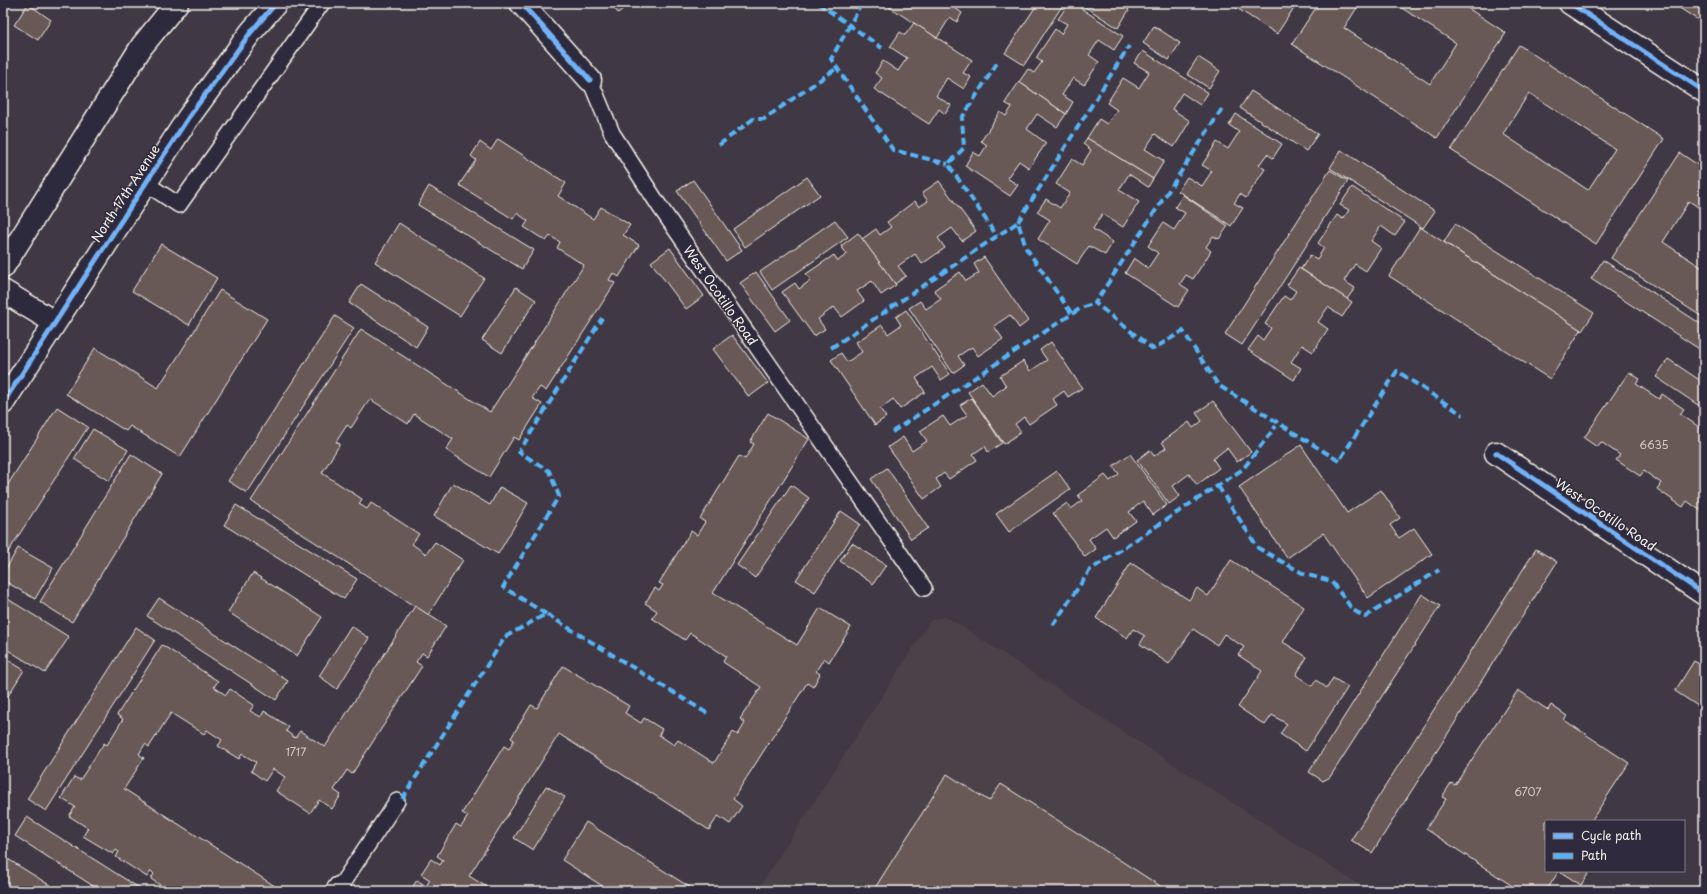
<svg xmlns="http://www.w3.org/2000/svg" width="1707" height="894" font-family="'Playpen Sans',sans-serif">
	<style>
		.built { fill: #4c4249 }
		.building { fill: #685856; stroke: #f4f1e8; fill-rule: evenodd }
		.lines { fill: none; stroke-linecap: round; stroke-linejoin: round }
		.lane-casing { stroke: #f4f1e8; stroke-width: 18 }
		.street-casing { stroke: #f4f1e8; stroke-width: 25 }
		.lane { stroke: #2f2a3d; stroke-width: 15 }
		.street { stroke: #2f2a3d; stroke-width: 22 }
		.quiet { stroke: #56b5f8; stroke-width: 4; stroke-dasharray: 8 4; stroke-linecap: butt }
		.cycleway-casing { stroke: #2f2a3d; stroke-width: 8 }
		.cycleway { stroke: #73b2f8; stroke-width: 5 }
		.labels { text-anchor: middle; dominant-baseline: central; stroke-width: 3; stroke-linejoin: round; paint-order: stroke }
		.number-label { font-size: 11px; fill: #d1cbc4 }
		.street-label { font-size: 13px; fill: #f4f1e8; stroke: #2f2a3d }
	</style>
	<rect width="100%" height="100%" fill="#403844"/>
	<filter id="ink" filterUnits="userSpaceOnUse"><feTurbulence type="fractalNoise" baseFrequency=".025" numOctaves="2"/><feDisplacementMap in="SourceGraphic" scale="8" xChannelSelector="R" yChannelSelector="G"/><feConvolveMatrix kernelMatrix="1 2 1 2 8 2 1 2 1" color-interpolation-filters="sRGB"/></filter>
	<g filter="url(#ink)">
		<path class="built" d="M943,617L950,619L1368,891H757L931,620Z"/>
		<g class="building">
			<path d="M610,3H630L618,13Z"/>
			<path d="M883,3H948L962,13L957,22L950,17L937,38Z"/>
			<path d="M1038,3H1064L1024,65L1005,53Z"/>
			<path d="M1069,3H1073L1123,36L1114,50L1099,40L1089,55L1099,62L1084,85L1073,78L1062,95L1073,102L1066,114L1019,82L1028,69L1034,73L1042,62L1036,58L1055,29L1061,34L1067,24L1058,19Z"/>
			<path d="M1079,3H1119L1129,10L1118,28Z"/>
			<path d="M1229,3H1297L1277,34Z"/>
			<path d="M1319,3H1360L1344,28L1430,84L1456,43L1394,3H1460L1506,33L1437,138L1292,44Z"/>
			<path d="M1672,3H1704V24Z"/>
			<path d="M28,4L51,20L38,40L14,25Z"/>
			<path d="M914,23L972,60L963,73L971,77L964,89L947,78L936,96L951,105L945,114L939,109L929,124L874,89L882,78L875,73L883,61L898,71L907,58L890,47L900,32L905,35Z"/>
			<path d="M1154,26L1180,43L1169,60L1143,43Z"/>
			<path d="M1519,45L1664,139L1596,244L1451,150ZM1529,93L1615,149L1588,190L1503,134Z"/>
			<path d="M1143,51L1208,93L1200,105L1182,93L1172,109L1190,121L1174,147L1155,134L1145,149L1164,161L1153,179L1087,138L1099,119L1107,124L1117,110L1107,103L1123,78L1139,88L1149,72L1134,63Z"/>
			<path d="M1198,57L1220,71L1209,88L1187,74Z"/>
			<path d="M1019,82L1066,114L1057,127L1037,114L1027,129L1046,143L1029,168L1019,161L1007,178L1018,185L1010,196L965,166L973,152L980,156L987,145L981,141L1000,112L1006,116L1012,107L1005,103Z"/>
			<path d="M1251,91L1318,134L1306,151L1240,108Z"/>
			<path d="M1236,114L1282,144L1273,158L1267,154L1259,165L1265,169L1246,198L1240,194L1234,203L1243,208L1231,226L1178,191L1187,177L1202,186L1212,171L1202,165L1217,142L1228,149L1239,132L1229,125Z"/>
			<path d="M1087,138L1153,179L1148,187L1129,174L1119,190L1139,202L1123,227L1102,214L1093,229L1113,242L1105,255L1089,246L1077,264L1038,239L1050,220L1037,212L1046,199L1060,208L1070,193L1056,184L1072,159L1082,165L1091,150L1083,144Z"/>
			<path d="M498,139L566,183L558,196L593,219L601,207L630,225L623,235L639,245L619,277L613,273L609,280L615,283L546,391L540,387L532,398L542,404L519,440L514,437L489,477L446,450L453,439L414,414L408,424L370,399L351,428L347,425L336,442L340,444L322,473L362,499L359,504L367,509L371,503L419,534L412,544L426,554L435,542L463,560L428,615L251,501L361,329L490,412L584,265L557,248L560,242L550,236L546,241L524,227L528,221L517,213L513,219L459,185L476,160L471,156L480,142L491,150Z"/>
			<path d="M1341,150L1435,211L1423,228L1330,168Z"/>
			<path d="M1680,153L1704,169V211L1689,201L1663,242L1704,269V318L1611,258Z"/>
			<path d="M1330,170L1348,181L1242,345L1225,334Z"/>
			<path d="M807,177L820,195L745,247L733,229Z"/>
			<path d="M693,180L742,250L726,261L677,191Z"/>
			<path d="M939,181L976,231L962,241L952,228L938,238L945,248L922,264L915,254L898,266L906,276L895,284L862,239L876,229L880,235L891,227L887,222L915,201L919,207L928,201L922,193Z"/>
			<path d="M429,186L534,250L522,269L418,205Z"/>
			<path d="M1352,187L1405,222L1395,236L1381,226L1371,241L1381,248L1366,271L1355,264L1344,281L1355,288L1347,299L1301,269L1310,255L1317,259L1324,248L1318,243L1337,215L1343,219L1349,210L1340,205Z"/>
			<path d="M1183,195L1228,226L1219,239L1213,236L1206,247L1211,251L1193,279L1186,275L1180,284L1189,290L1178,307L1125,273L1134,258L1148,268L1158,253L1148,246L1163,223L1174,230L1185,213L1175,207Z"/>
			<path d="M835,220L848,237L772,290L760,272Z"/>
			<path d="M399,223L484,278L460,316L375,262Z"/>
			<path d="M1455,224L1594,313L1582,331L1444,242Z"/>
			<path d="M1420,227L1581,330L1550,379L1389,276Z"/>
			<path d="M858,233L896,285L881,295L872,281L857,291L864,301L842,317L834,307L818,319L825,329L814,336L782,292L795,283L799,289L811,280L806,274L834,255L838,261L847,254L841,246Z"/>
			<path d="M161,244L217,278L189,325L132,291Z"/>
			<path d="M670,248L704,296L686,309L651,262Z"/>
			<path d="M984,257L1028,321L1019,328L1010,315L994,326L1003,339L978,356L972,347L958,356L964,365L953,373L909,308L920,301L926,309L941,299L934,290L960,272L966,281L979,273L974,264Z"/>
			<path d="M1603,260L1704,326V352L1591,279Z"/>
			<path d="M1299,268L1352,302L1342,317L1328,307L1318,322L1328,329L1313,352L1302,345L1291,362L1301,368L1294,380L1248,350L1258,336L1263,340L1271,328L1265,324L1284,296L1290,300L1296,291L1287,285Z"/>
			<path d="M756,272L790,320L775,331L740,283Z"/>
			<path d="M361,284L428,327L416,347L349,303Z"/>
			<path d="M516,287L536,300L502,353L482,340Z"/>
			<path d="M220,290L267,319L180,457L130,426L126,431L66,394L95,348L158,388Z"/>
			<path d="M906,310L950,374L941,380L932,367L916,378L925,392L900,409L893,399L880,409L886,417L875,425L831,360L841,353L847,362L862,352L856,342L882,325L888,334L901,325L896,317Z"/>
			<path d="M335,316L354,328L247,493L228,481Z"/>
			<path d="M732,335L768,383L749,397L713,349Z"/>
			<path d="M1051,342L1082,388L1068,397L1064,391L1053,399L1057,405L1029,424L1024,417L1015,424L1021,432L1004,444L968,392L982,382L992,396L1006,386L1000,376L1023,361L1030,371L1047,360L1040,350Z"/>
			<path d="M1668,359L1704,383V409L1656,377Z"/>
			<path d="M1629,372L1640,379L1636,384L1659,399L1662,394L1684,409L1680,414L1702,429L1704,426V513L1687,501L1683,507L1657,489L1661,483L1644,471L1640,476L1616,460L1620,455L1601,442L1597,447L1584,438Z"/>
			<path d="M972,398L1002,443L988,452L985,446L973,454L977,460L949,479L944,473L936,479L941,487L924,499L888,447L903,437L912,451L927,441L920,431L943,416L950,426L967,415L960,405Z"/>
			<path d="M1213,401L1251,452L1237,462L1227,448L1213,459L1219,468L1197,485L1189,474L1173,486L1180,496L1169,504L1137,460L1150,450L1154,456L1166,448L1162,442L1189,422L1193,428L1202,421L1196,413Z"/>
			<path d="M57,407L88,427L3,560V492Z"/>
			<path d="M768,413L809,439L713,593L797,645L820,608L851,627L829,662L824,658L816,671L820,674L813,687L807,683L733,799L742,806L730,824L718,816L709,830L559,734L469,876L493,891H410L417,880L426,886L430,880L421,874L431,859L440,865L443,860L437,856L456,824L461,827L468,816L462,813L504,746L509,749L514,740L511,738L531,705L537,708L563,666L629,706L625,713L641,723L644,718L662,729L659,735L674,745L678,740L714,763L733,732L738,735L745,723L740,719L761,687L723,662L726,656L690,633L685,640L652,618L657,611L645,603L655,588L659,591L663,585L659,583L691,531L697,535L705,522L700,519L739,456L745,459L754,444L750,442Z"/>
			<path d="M93,429L128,450L109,481L74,459Z"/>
			<path d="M1301,445L1347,513L1381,490L1400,518L1390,525L1399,538L1414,528L1432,554L1368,598L1323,533L1287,558L1239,487Z"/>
			<path d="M131,454L162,474L72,622L40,602Z"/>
			<path d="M1130,454L1167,505L1153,515L1143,501L1129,512L1136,521L1113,537L1106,527L1089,539L1096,549L1085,557L1053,513L1067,503L1071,509L1082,501L1078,495L1105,475L1110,481L1119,474L1113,466Z"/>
			<path d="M887,468L928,528L911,539L871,479Z"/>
			<path d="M1057,471L1070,489L1009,532L996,514Z"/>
			<path d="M453,483L490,505L500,487L528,503L498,554L434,516Z"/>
			<path d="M791,485L809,498L755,578L737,565Z"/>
			<path d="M236,505L357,579L344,599L224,525Z"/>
			<path d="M841,511L860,524L815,592L796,580Z"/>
			<path d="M852,543L886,565L873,584L840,561Z"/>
			<path d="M18,548L53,568L35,599L3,580V574Z"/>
			<path d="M1536,549L1557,562L1372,853L1351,840Z"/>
			<path d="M1231,560L1304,607L1283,642L1307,657L1296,675L1312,686L1316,680L1327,688L1333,678L1348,687L1306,751L1280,734L1287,724L1272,715L1265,725L1238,707L1262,671L1238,655L1244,647L1224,634L1217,645L1193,629L1169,664L1140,644L1145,636L1133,629L1127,638L1096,618L1131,563L1189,600L1197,588L1208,596Z"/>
			<path d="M253,573L322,617L297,656L228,612Z"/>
			<path d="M1422,594L1440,606L1330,777L1323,781L1309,772Z"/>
			<path d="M3,596L69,637L45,673L3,647Z"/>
			<path d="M159,598L288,681L276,700L147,616Z"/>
			<path d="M415,606L446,626L427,656L422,653L416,662L422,666L352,774L347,770L334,790L341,795L332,809L319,800L310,813L276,791L285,777L273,769L265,781L251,771L256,762L242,754L239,759L218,746L222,740L207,730L204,734L171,713L149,747L145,744L139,754L144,758L124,789L281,890L280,891H169L151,879L154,874L151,871L147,877L116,857L119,852L116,850L113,854L83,836L88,828L69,816L75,807L61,798L74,777L80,780L104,743L107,745L123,719L117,715L162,645L218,681L214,687L226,695L230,689L254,705L250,711L261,717L264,711L289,727L286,731L295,738L300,731L325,747Z"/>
			<path d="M351,626L369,638L337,689L319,676Z"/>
			<path d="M136,627L155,640L46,811L27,799Z"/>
			<path d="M3,657L24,670L3,704Z"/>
			<path d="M1694,661L1704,667V710L1675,691Z"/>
			<path d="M1518,690L1548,710L1551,705L1567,716L1564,720L1629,763L1591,821H1546V871H1559L1546,891H1520L1426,829L1446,799L1442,797L1451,783L1455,785Z"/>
			<path d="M947,774L989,801L1001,784L1168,891H873Z"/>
			<path d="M546,786L565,797L533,850L514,838Z"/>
			<path d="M27,817L144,891H101L15,836Z"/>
			<path d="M586,822L696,891H610L562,860Z"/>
			<path d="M3,856L59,891H3Z"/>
			<path d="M1559,871H1590L1581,885Z"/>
		</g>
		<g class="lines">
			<g class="lane-casing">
				<g id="lane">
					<path d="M590,80L612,133L660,207L924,588"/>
					<path d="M145,183L179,205L322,3"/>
					<path d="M339,888L397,801"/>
				</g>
			</g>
			<g class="street-casing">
				<g id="street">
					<path d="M521,3L590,80"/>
					<path d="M1570,3L1704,91"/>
					<path d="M3,267L142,46L177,3"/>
					<path d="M3,291L54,322"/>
					<path d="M3,403L188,118L251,32L276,3"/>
					<path d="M1496,453L1704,594"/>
					<path d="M337,891L339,888"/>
				</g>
			</g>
			<use href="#lane" class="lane"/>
			<use href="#street" class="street"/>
			<g class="quiet">
				<path d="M818,3L882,48"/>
				<path d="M862,3L831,59L893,150L948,164"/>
				<path d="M997,63L962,118L964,148L948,164L997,236"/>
				<path d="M1222,109L1095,303L1153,349L1183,331L1218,385L1339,461L1397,371L1463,415"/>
				<path d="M719,145L753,119H764L837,68"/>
				<path d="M1018,222L1129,46"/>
				<path d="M831,348L1018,222L1026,248L1072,314"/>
				<path d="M892,432L1081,308L1095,303"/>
				<path d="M1218,486L1258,548L1304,574L1331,581L1353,610L1365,617L1439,570"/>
				<path d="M546,614L503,587L559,496L549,471L519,452L602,318"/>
				<path d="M1053,625L1090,570L1243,469L1276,426"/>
				<path d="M402,799L505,637L546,614L710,715"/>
			</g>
			<g class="cycleway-casing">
				<g id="cycleway">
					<path d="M521,3L590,80"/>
					<path d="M1570,3L1704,91"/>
					<path d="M3,403L188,118L251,32L276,3"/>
					<path d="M1496,453L1704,594"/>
				</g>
			</g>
			<use href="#cycleway" class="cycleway"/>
		</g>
	</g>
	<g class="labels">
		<g class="number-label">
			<text x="1654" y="444">6635</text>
			<text x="296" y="751">1717</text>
			<text x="1528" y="791">6707</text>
		</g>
		<g class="street-label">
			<text transform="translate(125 193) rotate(-57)">North 17th Avenue</text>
			<text transform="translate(721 295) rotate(55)">West Ocotillo Road</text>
			<text transform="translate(1606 514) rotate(34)">West Ocotillo Road</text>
		</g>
	</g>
	<rect width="1707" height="894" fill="none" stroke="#2f2a3d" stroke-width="16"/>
	<rect x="8" y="8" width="1691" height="878" fill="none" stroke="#f4f1e8" stroke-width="1.5" filter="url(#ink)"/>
	<rect x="1545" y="820" width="140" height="52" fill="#2f2a3d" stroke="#7e7a81"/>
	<rect x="1553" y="833" width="20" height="6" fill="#73b2f8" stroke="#7e7a81"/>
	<text x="1581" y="840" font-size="12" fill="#f4f1e8">Cycle path</text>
	<rect x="1553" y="853" width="20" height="6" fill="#56b5f8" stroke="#7e7a81"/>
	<text x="1581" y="860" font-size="12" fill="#f4f1e8">Path</text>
</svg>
